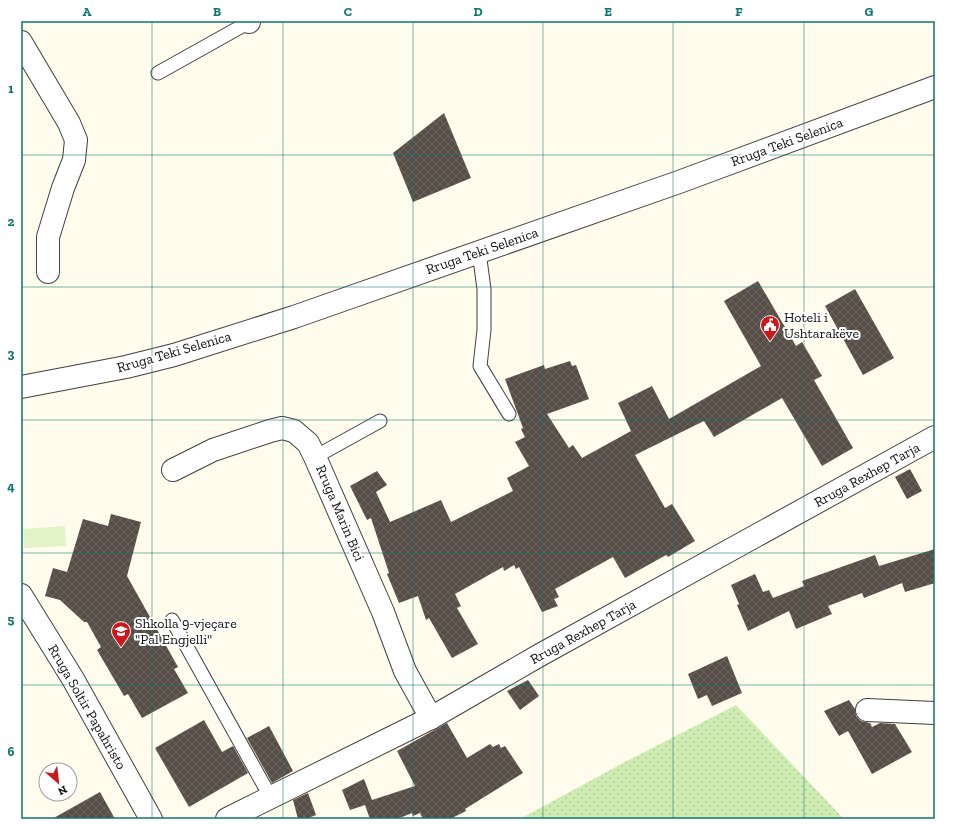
<svg xmlns="http://www.w3.org/2000/svg" width="956" height="840" font-family="'Zilla Slab',serif">
	<style>
		.grass { fill: url(#grass-dots) }
		.pitch { fill: #e2f4c5 }
		.building { fill: url(#building-cross-hatch) }
		.lines { fill: none; stroke-linecap: round; stroke-linejoin: round }
		.service-casing { stroke: #404040; stroke-width: 15 }
		.minor-casing { stroke: #404040; stroke-width: 24 }
		.service { stroke: #fff; stroke-width: 13 }
		.minor { stroke: #fff; stroke-width: 22 }
		.grid { fill: none; stroke: #0f766e; stroke-width: 1; stroke-opacity: 0.55 }
		.labels { text-anchor: middle; dominant-baseline: central; stroke-width: 4; stroke-linejoin: round; paint-order: stroke }
		.street-label { font-size: 14px; fill: #0d0d0d; stroke: #fff }
		.poi-label { font-size: 14px; fill: #0d0d0d; stroke: #fff; text-anchor: start }
		.neatline { fill: none; stroke: #0f766e; stroke-width: 1.5 }
		.grid-label { font-size: 13px; text-anchor: middle; font-weight: bold; fill: #0f766e }
	</style>
	<defs>
		<pattern id="grass-dots" width="8" height="8" patternUnits="userSpaceOnUse"><rect width="8" height="8" fill="#cfedb3"/><path d="M2 2h.1M6 6h.1" fill="none" stroke="#b1ca99" stroke-width="1.8" stroke-linecap="round"/></pattern>
		<pattern id="building-cross-hatch" width="8" height="8" patternUnits="userSpaceOnUse"><rect width="8" height="8" fill="#574e48"/><path d="M0 0l8 8M0 8l8-8" fill="none" stroke="#6a635e"/></pattern>
	</defs>
	<rect width="100%" height="100%" fill="#fffced"/>
	<path class="grass" d="M736,705L844,819H520L623,763Z"/>
	<path class="pitch" d="M65,526L66,546L24,548L23,529Z"/>
	<g class="building">
		<path d="M444,113L471,178L413,202L393,153Z"/>
		<path d="M758,281L796,346L802,342L822,376L814,380L853,448L822,466L782,398L714,437L704,421L635,455L665,508L672,504L695,541L668,557L666,555L625,578L613,557L555,589L559,597L554,599L558,606L542,612L519,567L516,569L514,565L504,571L503,567L455,594L461,606L457,608L478,644L452,658L429,618L426,620L418,596L399,603L387,574L389,573L371,518L367,520L350,486L377,471L387,485L376,492L390,522L441,500L451,522L513,491L507,478L529,466L515,442L525,437L521,429L523,428L505,379L544,365L545,369L570,361L572,366L576,365L589,399L547,414L569,448L573,445L582,458L631,431L618,403L652,386L669,419L761,366L724,301Z"/>
		<path d="M855,289L894,358L863,375L825,306Z"/>
		<path d="M910,469L922,491L907,499L895,477Z"/>
		<path d="M111,514L141,522L127,576L178,667L174,669L188,693L142,718L128,694L124,696L97,650L101,647L87,622H84L60,600L45,596L53,568L67,572L83,519L108,526Z"/>
		<path d="M935,549V583L905,592L902,583L864,598L862,593L828,606L832,614L796,629L789,611L748,631L737,605L739,604L731,585L755,574L763,592L769,590L773,598L804,586L802,581L875,555L879,566Z"/>
		<path d="M727,656L742,693L712,706L707,695L698,699L688,674Z"/>
		<path d="M528,680L539,696L520,710L507,691Z"/>
		<path d="M849,700L855,709L856,716L861,721L870,723L872,727L880,723L895,724L912,752L872,774L848,731L839,736L824,711Z"/>
		<path d="M204,720L222,752L233,746L248,773L189,807L155,748Z"/>
		<path d="M447,723L467,758L490,744L493,747L499,744L501,748L505,746L523,773L465,809L466,811L450,819H423L420,813L413,816L412,813L397,819H370L365,805L350,810L342,790L364,779L372,800L415,786L397,751Z"/>
		<path d="M269,726L293,771L272,783L247,738Z"/>
		<path d="M100,792L115,819H52Z"/>
		<path d="M308,793L316,815L306,819H298L293,800Z"/>
	</g>
	<g class="lines">
		<g class="service-casing">
			<g id="service">
				<path d="M158,73L251,21"/>
				<path d="M479,252L484,289V330L480,366L509,414"/>
				<path d="M315,457L380,421"/>
				<path d="M172,620L271,798"/>
			</g>
		</g>
		<g class="minor-casing">
			<g id="minor">
				<path d="M249,21V22"/>
				<path d="M21,42L69,123L76,140L74,160L63,188L48,237V272"/>
				<path d="M21,387L126,367L174,355L294,317L679,182L935,87"/>
				<path d="M173,470L213,450L270,431L282,428L294,431L308,443L315,457L383,612L405,671L431,718"/>
				<path d="M21,595L73,679L151,819"/>
				<path d="M867,710L935,713"/>
				<path d="M227,819L431,718L540,655L935,437"/>
			</g>
		</g>
		<use href="#service" class="service"/>
		<use href="#minor" class="minor"/>
	</g>
	<path class="grid" d="M152,21V819M283,21V819M413,21V819M543,21V819M673,21V819M804,21V819M21,155H935M21,287H935M21,420H935M21,553H935M21,685H935"/>
	<defs>
		<g id="civic-pin" transform="scale(1)"><path d="M0 17L-7.5 6A9.5 9.5 0 1 1 7.5 6Z" fill="#ca181b" stroke="#fff"/><path d="M-.6-6.5H3V-4.5H.6V-3L4-1V1h2V6H-6V1h2V-1L-.6-3ZM-1.2 2.5V6h2.4V2.5Z" fill="#fff"/></g>
		<g id="school-pin" transform="scale(1)"><path d="M0 17L-7.5 6A9.5 9.5 0 1 1 7.5 6Z" fill="#ca181b" stroke="#fff"/><path d="M0-5L7-2L0 1L-7-2ZM-4 1L0 2.5L4 1V4Q0 6-4 4Z" fill="#fff"/></g>
	</defs>
	<g fill-rule="evenodd">
		<use href="#civic-pin" x="770" y="325"/>
		<use href="#school-pin" x="121" y="631"/>
	</g>
	<g class="labels">
		<g class="street-label">
			<text transform="translate(787 142) rotate(-20)">Rruga Teki Selenica</text>
			<text transform="translate(482 251) rotate(-19)">Rruga Teki Selenica</text>
			<text transform="translate(174 352) rotate(-16)">Rruga Teki Selenica</text>
			<text transform="translate(867 475) rotate(-29)">Rruga Rexhep Tarja</text>
			<text transform="translate(340 513) rotate(67)">Rruga Marin Bici</text>
			<text transform="translate(583 632) rotate(-29)">Rruga Rexhep Tarja</text>
			<text transform="translate(87 707) rotate(60)">Rruga Soltir Papahristo</text>
		</g>
		<g class="poi-label">
			<text x="784" y="317">Hoteli i<tspan x="784" dy="16">Ushtarakëve</tspan></text>
			<text x="135" y="623">Shkolla 9-vjeçare<tspan x="135" dy="16">"Pal Engjelli"</tspan></text>
		</g>
	</g>
	<rect width="956" height="840" fill="none" stroke="#ffffff" stroke-width="44"/>
	<g transform="translate(58 782) rotate(152)"><circle r="19" fill="#ffffff" stroke="#9e9e9e"/>
	<path d="M0-3L7 15L0 10L-7 15Z" fill="#ca181b"/>
	<text y="-6" font-size="11" font-weight="bold" text-anchor="middle" fill="#0d0d0d">N</text>
	</g>
	<rect x="22" y="22" width="912" height="796" class="neatline"/>
	<g class="grid-label">
		<text x="87" y="16">A</text>
		<text x="217" y="16">B</text>
		<text x="348" y="16">C</text>
		<text x="478" y="16">D</text>
		<text x="608" y="16">E</text>
		<text x="739" y="16">F</text>
		<text x="869" y="16">G</text>
		<text x="11" y="93">1</text>
		<text x="11" y="226">2</text>
		<text x="11" y="358">3</text>
		<text x="11" y="491">4</text>
		<text x="11" y="624">5</text>
		<text x="11" y="756">6</text>
	</g>
</svg>
